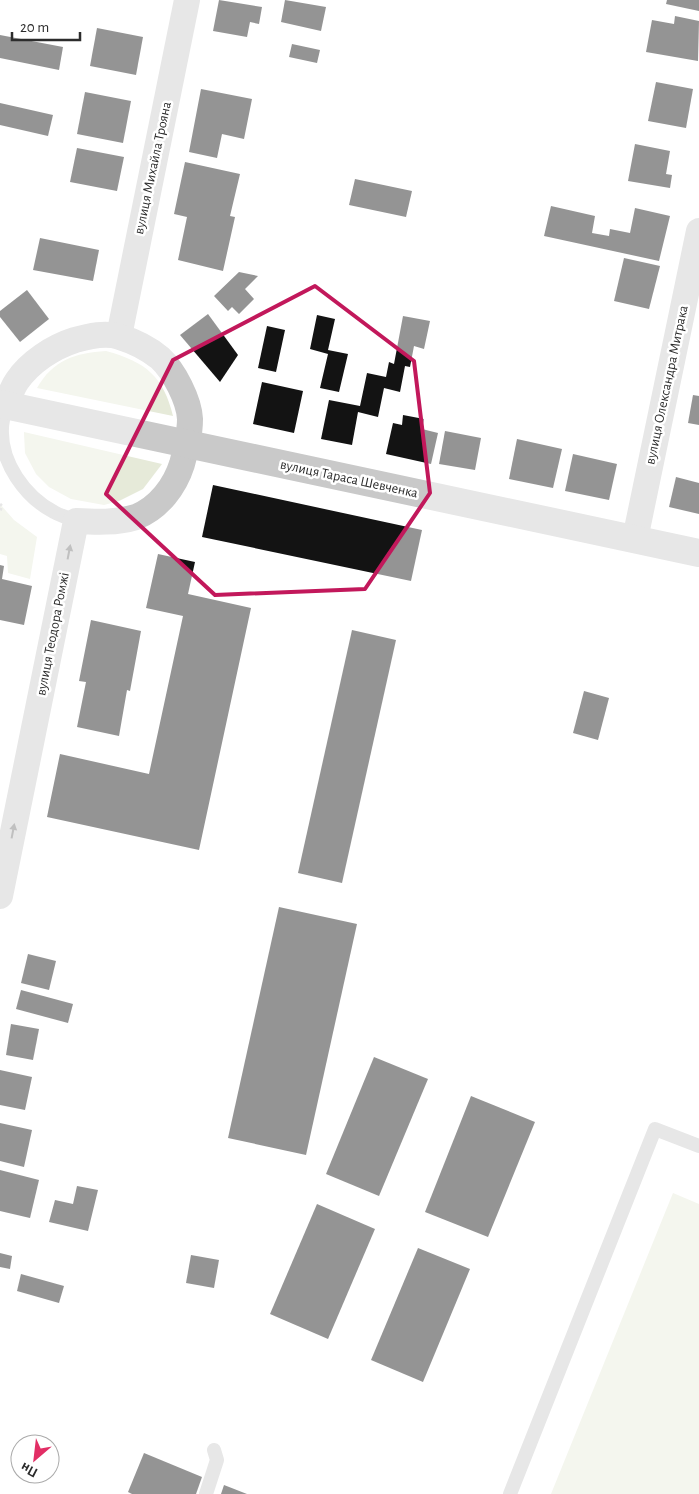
<svg xmlns="http://www.w3.org/2000/svg" width="699" height="1494" font-family="'Alegreya Sans',sans-serif">
	<style>
		.green { fill: #e6ead9 }
		.building { fill: #131313 }
		.lines { fill: none; stroke-linecap: round; stroke-linejoin: round }
		.path { stroke: #c9c9c9; stroke-width: 3; stroke-dasharray: 2.5 2.5; stroke-linecap: butt }
		.service { stroke: #c9c9c9; stroke-width: 14 }
		.minor { stroke: #c9c9c9; stroke-width: 26 }
		.tertiary { stroke: #c9c9c9; stroke-width: 28 }
		.oneway { fill: #737373 }
		.marked { fill: none; stroke: #c2185b; stroke-width: 4; stroke-linejoin: round }
		.labels { text-anchor: middle; dominant-baseline: central; stroke-width: 5; stroke-linejoin: round; paint-order: stroke }
		.street-label { font-size: 14px; fill: #2c2c2c; stroke: #fff }
	</style>
	<rect width="100%" height="100%" fill="#fff"/>
	<g class="green">
		<path d="M106,351C146,362 163,376 173,416L37,388C53,360 75,353 106,351Z"/>
		<path d="M24,433V432L162,464L143,489L119,501L104,505L71,499L49,487L36,474L25,453Z"/>
		<path d="M0,504L14,520L37,537L30,579L8,573L7,556L0,554Z"/>
		<path d="M673,1193L699,1204V1494H551Z"/>
	</g>
	<g class="building">
		<path d="M219,0L262,7L259,24L250,22L247,37L213,31Z"/>
		<path d="M285,0L326,7L321,31L281,22Z"/>
		<path d="M667,0H699V11L666,4Z"/>
		<path d="M675,16L699,21L698,61L646,52L652,20L674,24Z"/>
		<path d="M97,28L143,37L136,75L90,66Z"/>
		<path d="M0,35L63,47L59,70L0,58Z"/>
		<path d="M292,44L320,50L317,63L289,57Z"/>
		<path d="M656,82L693,89L686,128L648,121Z"/>
		<path d="M201,89L252,99L244,139L222,134L217,158L189,152Z"/>
		<path d="M85,92L131,101L123,143L77,134Z"/>
		<path d="M0,103L53,115L48,136L0,125Z"/>
		<path d="M635,144L670,151L666,174L672,175L670,188L628,181Z"/>
		<path d="M77,148L124,157L117,191L70,182Z"/>
		<path d="M185,162L240,174L230,216L235,217L223,271L178,260L187,217L174,214Z"/>
		<path d="M355,179L412,191L406,217L349,205Z"/>
		<path d="M551,206L595,216L592,233L609,236L610,229L630,233L635,208L670,216L659,261L544,236Z"/>
		<path d="M40,238L99,250L93,281L33,270Z"/>
		<path d="M624,258L660,266L649,309L614,301Z"/>
		<path d="M239,272L258,276L245,289L254,299L239,314L232,307L228,311L214,296Z"/>
		<path d="M27,290L49,319L20,342L0,317V311Z"/>
		<path d="M208,314L238,355L220,382L180,335Z"/>
		<path d="M317,315L335,319L328,350L348,354L339,392L320,388L328,354L310,349Z"/>
		<path d="M403,316L430,321L424,349L414,346L410,367L405,366L400,392L384,388L378,417L358,412L352,445L321,439L329,400L360,406L367,373L386,377L389,362L394,364Z"/>
		<path d="M267,326L285,330L276,372L258,368Z"/>
		<path d="M262,382L303,391L294,433L253,424Z"/>
		<path d="M693,395L699,396V425L688,423Z"/>
		<path d="M403,415L424,419L422,429L438,433L431,464L386,454L393,423L402,425Z"/>
		<path d="M445,431L481,438L475,470L439,464Z"/>
		<path d="M517,439L562,449L553,488L509,479Z"/>
		<path d="M573,454L617,464L609,500L565,491Z"/>
		<path d="M676,477L699,483V514L669,507Z"/>
		<path d="M213,485L422,530L411,581L202,537Z"/>
		<path d="M158,554L195,562L188,594L251,608L199,850L47,817L60,754L149,774L183,616L146,608Z"/>
		<path d="M0,565L4,566L2,579L32,586L24,625L0,620Z"/>
		<path d="M91,620L141,631L130,691L127,690L119,736L77,727L86,682L79,681Z"/>
		<path d="M352,630L396,640L342,883L298,873Z"/>
		<path d="M584,691L609,698L598,740L573,733Z"/>
		<path d="M279,907L357,924L306,1155L228,1138Z"/>
		<path d="M28,954L56,961L49,990L21,983Z"/>
		<path d="M21,990L73,1004L68,1023L16,1009Z"/>
		<path d="M11,1024L39,1029L33,1060L6,1055Z"/>
		<path d="M374,1057L428,1079L379,1196L326,1174Z"/>
		<path d="M0,1070L32,1077L25,1110L0,1105Z"/>
		<path d="M471,1096L535,1122L488,1237L425,1212Z"/>
		<path d="M0,1123L32,1130L24,1167L0,1161Z"/>
		<path d="M0,1170L39,1180L30,1218L0,1211Z"/>
		<path d="M77,1186L98,1190L88,1231L49,1222L55,1200L73,1204Z"/>
		<path d="M317,1204L375,1229L328,1339L270,1314Z"/>
		<path d="M418,1248L470,1269L423,1382L371,1360Z"/>
		<path d="M0,1253L12,1256L10,1269L0,1267Z"/>
		<path d="M191,1255L219,1260L214,1288L186,1283Z"/>
		<path d="M21,1274L64,1286L59,1303L17,1291Z"/>
		<path d="M144,1453L202,1477L196,1494H132L128,1492Z"/>
		<path d="M224,1485L247,1494H221Z"/>
	</g>
	<g class="lines">
		<path class="path" d="M0,504L2,506L0,511"/>
		<g class="service">
			<path d="M6,405C5,413 2,421 2,428C0,462 25,497 54,512C61,516 69,518 76,521"/>
			<path d="M206,1494L217,1460L214,1450"/>
			<path d="M510,1494L655,1129L699,1146"/>
		</g>
		<g class="minor">
			<path d="M119,336L187,0"/>
			<path d="M635,539L699,231"/>
			<path d="M0,896L76,521C95,522 117,523 136,517C159,508 175,486 182,464C186,449 190,434 190,419C189,400 174,371 160,358C149,349 133,341 120,337C106,332 89,336 75,340C53,347 30,362 17,381C12,388 9,398 6,405"/>
		</g>
		<path class="tertiary" d="M0,404L699,553"/>
	</g>
	<defs><path id="oneway-solid" d="M-6-.8H1V-3.2L6.5 0L1 3.2V.8H-6Z" transform="scale(1.25)"/></defs>
	<g class="oneway">
		<use href="#oneway-solid" transform="translate(69 552) rotate(-79)"/>
		<use href="#oneway-solid" transform="translate(13 831) rotate(-79)"/>
	</g>
	<path d="M0 0H699V1494H0ZM315,286L414,361L430,493L365,589L215,595L106,494L173,360Z" fill="#fff" fill-opacity=".55" fill-rule="evenodd"/>
	<path class="marked" d="M315,286L414,361L430,493L365,589L215,595L106,494L173,360Z"/>
	<g class="labels">
		<g class="street-label">
			<text transform="translate(153 168) rotate(-78)">вулиця Михайла Трояна</text>
			<text transform="translate(667 385) rotate(-78)">вулиця Олександра Митрака</text>
			<text transform="translate(349 479) rotate(12)">вулиця Тараса Шевченка</text>
			<text transform="translate(53 634) rotate(-79)">вулиця Теодора Ромжі</text>
		</g>
	</g>
	<g transform="translate(35 1459) rotate(208)"><circle r="24" fill="#ffffff" stroke="#ababab"/>
	<path d="M0-4L9 19L0 12L-9 19Z" fill="#e22e65"/>
	<text y="-8" font-size="14" font-weight="bold" text-anchor="middle" fill="#2c2c2c">Пн</text>
	</g>
	<path d="M12 32v8h68v-8" fill="none" stroke="#2c2c2c" stroke-width="2.5"/>
	<text x="20" y="32" font-size="15" fill="#2c2c2c" stroke="#ffffff" stroke-width="4" paint-order="stroke">20 m</text>
</svg>
